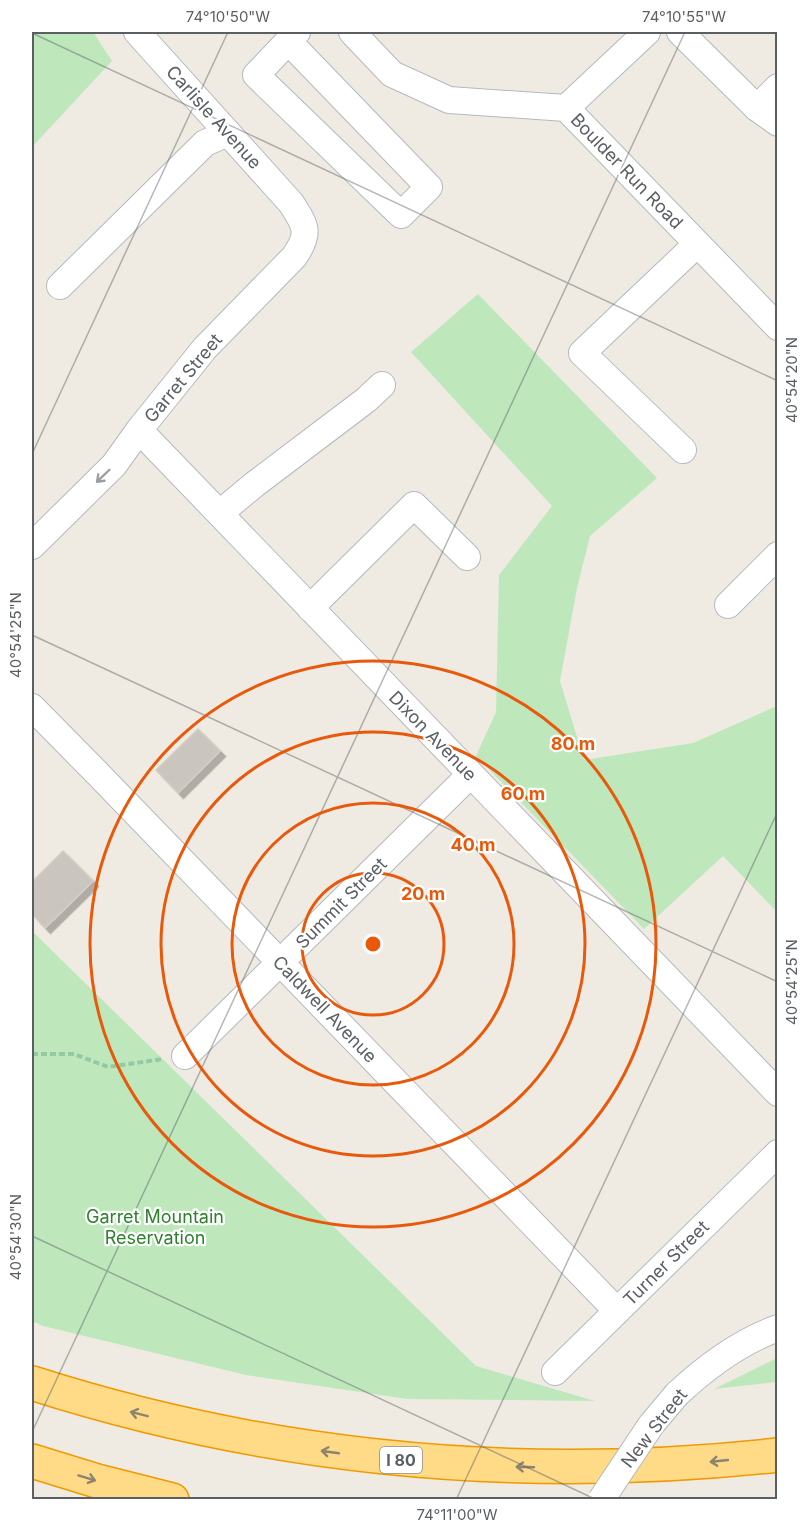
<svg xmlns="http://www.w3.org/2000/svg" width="809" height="1531" font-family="Inter,sans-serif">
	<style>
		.green { fill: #bee8bc }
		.building { fill: #cac6bf; stroke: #d4ccc0; stroke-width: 1.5; filter: url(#shadow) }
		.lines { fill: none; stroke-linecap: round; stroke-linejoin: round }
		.minor-casing { stroke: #b5b9be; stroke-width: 28 }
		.highway-casing { stroke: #f09900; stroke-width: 36 }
		.path { stroke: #94caa1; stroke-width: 4; stroke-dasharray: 6 3; stroke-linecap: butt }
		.minor { stroke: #fff; stroke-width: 26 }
		.highway { stroke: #ffdb88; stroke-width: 33 }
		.minor-bridge-casing { stroke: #b5b9be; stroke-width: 28; stroke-linecap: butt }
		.minor-bridge { stroke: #fff; stroke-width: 26 }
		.oneway { stroke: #9c9fa2 }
		.oneway2 { stroke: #8c846f }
		.ticks { fill: none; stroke: #5a5f64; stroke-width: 1.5; stroke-opacity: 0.45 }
		.ring { fill: none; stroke: #e8590c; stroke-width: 3 }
		.labels { text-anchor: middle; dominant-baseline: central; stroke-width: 4.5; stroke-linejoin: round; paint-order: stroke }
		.shield { fill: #fff; stroke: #8c8f92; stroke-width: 1.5 }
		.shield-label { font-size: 16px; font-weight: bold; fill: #5a5f64 }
		.street-label { font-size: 18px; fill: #5a5f64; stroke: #fff }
		.park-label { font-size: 18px; fill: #2d822c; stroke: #fff }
		.centre { fill: #e8590c; stroke: #fff; stroke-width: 3 }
		.ring-label { font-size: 18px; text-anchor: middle; font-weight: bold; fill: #e8590c; stroke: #fff; stroke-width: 4.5; stroke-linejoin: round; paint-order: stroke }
		.neatline { fill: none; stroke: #5a5f64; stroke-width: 2 }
		.ticks-label { font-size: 15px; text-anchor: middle; fill: #5a5f64 }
	</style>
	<defs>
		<filter id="shadow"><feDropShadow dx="5.5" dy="5.5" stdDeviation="0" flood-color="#0004"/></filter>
	</defs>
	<rect width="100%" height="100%" fill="#efebe2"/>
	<g class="green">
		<path d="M32,32H93L112,61L32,147Z"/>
		<path d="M478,294L657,478L590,536L577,588L560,681L584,760L693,743L777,706V912L723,856L644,929L476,756L496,712L499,575L552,506L411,352Z"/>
		<path d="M32,931L476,1366L595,1401L407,1399L246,1375L43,1326L32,1321Z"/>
		<path d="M777,1358V1382L714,1389Z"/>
	</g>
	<g class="building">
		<path d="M198,729L220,751L178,793L156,770Z"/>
		<path d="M63,851L93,881L45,928L32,914V882Z"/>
	</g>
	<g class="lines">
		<g class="minor-casing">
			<g id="minor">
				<path d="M352,32L392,74L449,100L566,108L778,327"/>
				<path d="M680,32L757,108L778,87"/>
				<path d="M288,41L429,187L401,215L256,75L297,32"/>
				<path d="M566,108L647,32"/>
				<path d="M757,108L778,123"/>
				<path d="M60,286L205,143L228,133"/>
				<path d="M139,430L778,1093"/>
				<path d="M683,450L582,353L697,244"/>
				<path d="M220,513L255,484L366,400L382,385"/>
				<path d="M32,546L114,465L139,430L205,348L294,257C311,233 306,226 291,203L137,32"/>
				<path d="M728,605L778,555"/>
				<path d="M310,608L414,505L467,557"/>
				<path d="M32,707L98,774L617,1311"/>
				<path d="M185,1056L470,775"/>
				<path d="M555,1372L778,1153"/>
				<path d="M677,1394C706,1367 739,1342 778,1328"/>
			</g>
		</g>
		<g class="highway-casing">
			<g id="highway">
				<path d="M32,1383C276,1461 522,1483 778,1455"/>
				<path d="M32,1461L97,1481L172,1500"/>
			</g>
		</g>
		<path class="path" d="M32,1054H74L108,1067L163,1059"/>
		<use href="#minor" class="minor"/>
		<use href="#highway" class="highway"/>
		<g class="minor-bridge-casing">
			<path id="minor-bridge" d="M601,1500L651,1425L677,1394"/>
		</g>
		<use href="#minor-bridge" class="minor-bridge"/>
	</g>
	<defs><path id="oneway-shaft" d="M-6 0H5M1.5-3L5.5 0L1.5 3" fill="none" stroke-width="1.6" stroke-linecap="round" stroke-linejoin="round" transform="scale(1.5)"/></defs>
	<use class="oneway" href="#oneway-shaft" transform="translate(103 476) rotate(136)"/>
	<g class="oneway2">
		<use href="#oneway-shaft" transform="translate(139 1414) rotate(-166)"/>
		<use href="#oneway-shaft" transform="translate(330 1452) rotate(-172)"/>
		<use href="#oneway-shaft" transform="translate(719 1461) rotate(174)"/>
		<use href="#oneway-shaft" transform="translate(525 1467) rotate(-178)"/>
		<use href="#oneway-shaft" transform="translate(87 1478) rotate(17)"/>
	</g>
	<path class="ticks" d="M32,33L778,381M32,454L228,32M32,635L778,982M32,1236L597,1500M32,1432L685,32M456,1500L778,811"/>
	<g class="ring">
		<circle cx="373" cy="944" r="71"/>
		<circle cx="373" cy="944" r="141"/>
		<circle cx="373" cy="944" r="212"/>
		<circle cx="373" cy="944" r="283"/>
	</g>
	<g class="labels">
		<rect class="shield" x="380" y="1447" width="42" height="26" rx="4.5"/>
		<g class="shield-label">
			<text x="401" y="1460">I 80</text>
		</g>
		<g class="street-label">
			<text transform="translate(214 117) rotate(48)">Carlisle Avenue</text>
			<text transform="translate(627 171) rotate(46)">Boulder Run Road</text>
			<text transform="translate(183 378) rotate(-50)">Garret Street</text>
			<text transform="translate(433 736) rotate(46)">Dixon Avenue</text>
			<text transform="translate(341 903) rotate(-45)">Summit Street</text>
			<text transform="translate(325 1009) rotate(46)">Caldwell Avenue</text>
			<text transform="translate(666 1263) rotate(-45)">Turner Street</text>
			<text transform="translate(654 1428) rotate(-52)">New Street</text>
		</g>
		<g class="park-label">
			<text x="155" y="1216">Garret Mountain<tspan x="155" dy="21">Reservation</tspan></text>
		</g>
	</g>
	<circle cx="373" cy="944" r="9" class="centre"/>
	<g class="ring-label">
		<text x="573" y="750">80 m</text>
		<text x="523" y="800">60 m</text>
		<text x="473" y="851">40 m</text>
		<text x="423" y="900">20 m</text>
	</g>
	<rect width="809" height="1531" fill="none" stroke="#ffffff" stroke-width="66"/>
	<rect x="33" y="33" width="743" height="1465" class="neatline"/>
	<g class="ticks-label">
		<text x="228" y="22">74°10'50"W</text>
		<text x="684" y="22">74°10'55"W</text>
		<text transform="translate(792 380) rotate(-90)" y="5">40°54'20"N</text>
		<text transform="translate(16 635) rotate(-90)" y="5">40°54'25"N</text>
		<text transform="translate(792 982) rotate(-90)" y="5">40°54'25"N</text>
		<text transform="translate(16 1237) rotate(-90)" y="5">40°54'30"N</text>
		<text x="457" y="1520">74°11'00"W</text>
	</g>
</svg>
